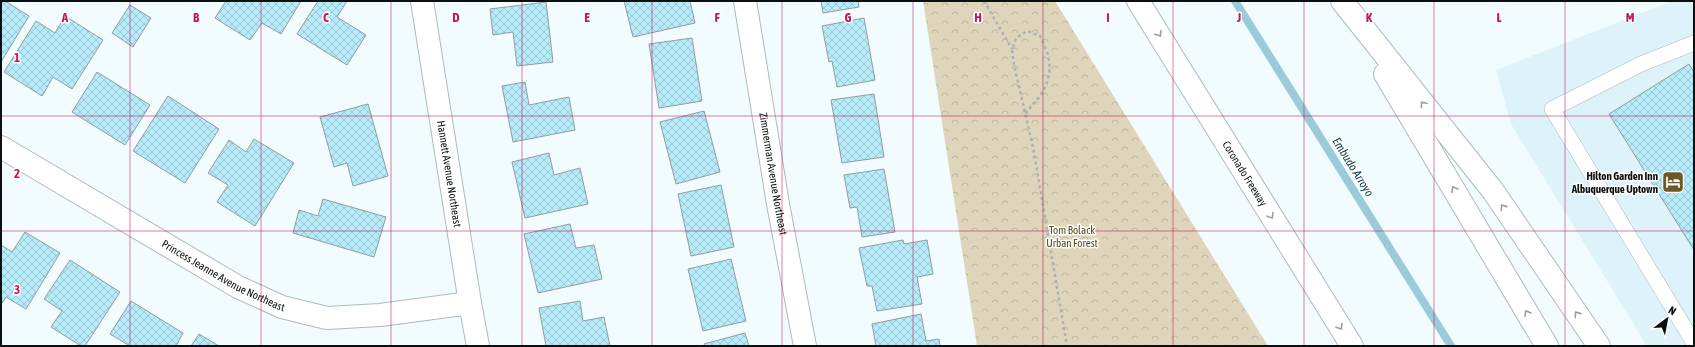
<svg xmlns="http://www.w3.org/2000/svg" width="1695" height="347" font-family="'Asap Condensed',sans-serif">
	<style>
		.built { fill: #ddf3f9 }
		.forest { fill: url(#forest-crowns) }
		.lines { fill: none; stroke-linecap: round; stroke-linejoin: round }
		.stream { stroke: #99cbd9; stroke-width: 8 }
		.building { fill: url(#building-cross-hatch); stroke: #919da1 }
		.lane-casing { stroke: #aebabe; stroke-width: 16 }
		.street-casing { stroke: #aebabe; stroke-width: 24 }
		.highway-casing { stroke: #aebabe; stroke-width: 24 }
		.path { stroke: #aab2b4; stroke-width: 2.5; stroke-dasharray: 3 3; stroke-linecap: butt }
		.lane { stroke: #fff; stroke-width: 15 }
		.street { stroke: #fff; stroke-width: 22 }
		.highway { stroke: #fff; stroke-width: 22 }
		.oneway { stroke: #9d9f9f }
		.grid { fill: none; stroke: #c2185b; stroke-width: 1; stroke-opacity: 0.55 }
		.labels { text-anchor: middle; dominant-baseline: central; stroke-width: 3; stroke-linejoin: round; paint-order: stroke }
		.street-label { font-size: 11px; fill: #0b0f10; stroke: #fff }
		.poi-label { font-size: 11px; font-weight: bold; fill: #0b0f10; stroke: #fff; text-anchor: end }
		.park-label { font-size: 11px; fill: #584818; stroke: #fff }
		.water-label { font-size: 12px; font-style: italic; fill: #0f3d48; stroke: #fff }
		.grid-label { font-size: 13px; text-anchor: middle; font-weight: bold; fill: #c2185b; stroke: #fff; stroke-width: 3; stroke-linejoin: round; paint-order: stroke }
	</style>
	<defs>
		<pattern id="forest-crowns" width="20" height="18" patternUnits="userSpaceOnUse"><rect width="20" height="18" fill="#dfd5ba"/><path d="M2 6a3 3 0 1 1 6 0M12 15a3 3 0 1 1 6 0" fill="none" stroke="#beb69f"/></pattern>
		<pattern id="building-cross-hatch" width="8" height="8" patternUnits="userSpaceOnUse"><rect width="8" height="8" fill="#b7ebf9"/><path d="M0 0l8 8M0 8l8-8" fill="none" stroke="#9cc8d4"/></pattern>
	</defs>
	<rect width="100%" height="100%" fill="#f2fcff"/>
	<path class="built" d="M1672,1H1694V346H1647L1511,124L1496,70Z"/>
	<path class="forest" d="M923,1H1055L1268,346H977Z"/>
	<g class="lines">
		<path class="stream" d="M1235,1L1451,346"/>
	</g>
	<g class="building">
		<path d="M1,1H5L29,16L1,62Z"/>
		<path d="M226,1H301L281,34L262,23L250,40L215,18Z"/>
		<path d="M318,1H347L337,17L366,35L347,65L297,34Z"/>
		<path d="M624,1H690L695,23L633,37Z"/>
		<path d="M821,1H858L859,7L823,13Z"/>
		<path d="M546,2L553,62L517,66L513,32L493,35L490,9Z"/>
		<path d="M130,5L151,18L133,47L112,33Z"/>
		<path d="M65,16L103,40L72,89L53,77L42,96L4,72L36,21L55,33Z"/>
		<path d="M864,18L875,80L837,87L832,61L829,62L822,26Z"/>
		<path d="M692,38L702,101L659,108L649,44Z"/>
		<path d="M1689,64L1694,72V250L1609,114Z"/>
		<path d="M97,72L150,105L125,145L72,112Z"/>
		<path d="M525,82L529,105L569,97L575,130L513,142L502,86Z"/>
		<path d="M874,94L884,157L842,163L831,100Z"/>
		<path d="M168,96L219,129L185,183L133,151Z"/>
		<path d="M368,104L388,176L353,186L347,163L334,167L320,117Z"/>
		<path d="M704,111L720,172L676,184L660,122Z"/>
		<path d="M254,139L294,163L255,226L217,202L228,185L208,173L229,140L246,152Z"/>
		<path d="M549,153L554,175L580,168L588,204L525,218L512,162Z"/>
		<path d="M884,169L895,232L862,237L857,207L850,208L844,175Z"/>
		<path d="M721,185L734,247L691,256L678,194Z"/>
		<path d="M323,199L386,217L374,257L293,233L299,210L318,216Z"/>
		<path d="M570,224L576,248L594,245L602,279L538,293L524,234Z"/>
		<path d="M25,232L60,253L26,309L6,297L1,305V245L12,252Z"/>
		<path d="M903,240L904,244L927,240L933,274L917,277L922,304L877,311L872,286H867L859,248Z"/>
		<path d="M731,259L746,321L703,331L688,269Z"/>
		<path d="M70,260L120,292L85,346H81L51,327L62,311L44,299Z"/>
		<path d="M131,301L183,333L176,346H130L110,334Z"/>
		<path d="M580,301L583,321L604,317L610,346H546L539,308Z"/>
		<path d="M921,314L926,341L939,339L940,346H876L872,324Z"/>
		<path d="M745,333L749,346H705L704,344Z"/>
		<path d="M199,334L219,346H191Z"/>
	</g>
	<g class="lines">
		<g class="lane-casing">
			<path id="lane" d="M1694,43L1641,64L1552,109L1694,343"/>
		</g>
		<g class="street-casing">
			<g id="street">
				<path id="s1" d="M422,1L470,303L478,346"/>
				<path id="s2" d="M745,1L778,204L805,346"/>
				<path id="s3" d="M1,147L238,287L282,307L327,318L380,315L470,303"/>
			</g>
		</g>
		<g class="highway-casing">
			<g id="highway">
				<path id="s4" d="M1138,1L1352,346"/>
				<path d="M1342,1L1493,191L1599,346"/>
				<path d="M1385,74L1547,346"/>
			</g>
		</g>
		<g class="path">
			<path d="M984,1L1012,49"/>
			<path d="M1025,113C1040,98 1052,83 1049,60C1048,52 1043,43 1040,36L1027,31L1016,38L1012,50L1014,65L1033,147L1067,346"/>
		</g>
		<use href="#lane" class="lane"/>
		<use href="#street" class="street"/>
		<use href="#highway" class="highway"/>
	</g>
	<defs><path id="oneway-chevron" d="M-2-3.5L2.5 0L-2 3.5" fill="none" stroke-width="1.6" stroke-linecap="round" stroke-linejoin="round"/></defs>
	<g class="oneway">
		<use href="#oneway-chevron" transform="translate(1159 34) rotate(58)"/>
		<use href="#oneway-chevron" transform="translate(1423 104) rotate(-128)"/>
		<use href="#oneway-chevron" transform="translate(1454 189) rotate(-121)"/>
		<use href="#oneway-chevron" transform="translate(1503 207) rotate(-125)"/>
		<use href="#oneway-chevron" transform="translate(1271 216) rotate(58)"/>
		<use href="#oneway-chevron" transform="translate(1527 313) rotate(-121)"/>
		<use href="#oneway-chevron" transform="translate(1577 314) rotate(-125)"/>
		<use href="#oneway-chevron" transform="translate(1340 327) rotate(58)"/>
	</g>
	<path class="grid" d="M130,1V346M261,1V346M391,1V346M522,1V346M652,1V346M782,1V346M913,1V346M1043,1V346M1173,1V346M1304,1V346M1434,1V346M1565,1V346M1,116H1694M1,231H1694"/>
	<defs>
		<g id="hotel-square" transform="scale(1.15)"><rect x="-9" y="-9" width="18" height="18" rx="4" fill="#6b5927" stroke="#fff"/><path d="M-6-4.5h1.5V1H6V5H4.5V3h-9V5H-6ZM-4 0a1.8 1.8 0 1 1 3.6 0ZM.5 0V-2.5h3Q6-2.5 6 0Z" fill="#fff"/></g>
	</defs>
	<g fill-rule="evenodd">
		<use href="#hotel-square" x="1673" y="182"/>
	</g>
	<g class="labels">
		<g class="street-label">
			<text stroke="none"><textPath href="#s1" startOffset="175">Hannett Avenue Northeast</textPath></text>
			<text stroke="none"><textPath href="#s2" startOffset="175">Zimmerman Avenue Northeast</textPath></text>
			<text stroke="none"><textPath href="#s4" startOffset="203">Coronado Freeway</textPath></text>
			<text stroke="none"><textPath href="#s3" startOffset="257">Princess Jeanne Avenue Northeast</textPath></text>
		</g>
		<g class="poi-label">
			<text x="1658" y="176">Hilton Garden Inn<tspan x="1658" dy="13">Albuquerque Uptown</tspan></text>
		</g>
		<g class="park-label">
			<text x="1072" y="230">Tom Bolack<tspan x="1072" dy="13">Urban Forest</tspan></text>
		</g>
		<g class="water-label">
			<text transform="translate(1353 167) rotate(58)">Embudo Arroyo</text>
		</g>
	</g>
	<g class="grid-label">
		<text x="65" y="22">A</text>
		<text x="196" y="22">B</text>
		<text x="326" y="22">C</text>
		<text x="456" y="22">D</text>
		<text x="587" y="22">E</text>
		<text x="717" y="22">F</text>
		<text x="848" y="22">G</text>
		<text x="978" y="22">H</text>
		<text x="1108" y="22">I</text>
		<text x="1239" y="22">J</text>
		<text x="1369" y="22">K</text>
		<text x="1499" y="22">L</text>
		<text x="1630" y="22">M</text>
		<text x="17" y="62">1</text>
		<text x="17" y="178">2</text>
		<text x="17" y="294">3</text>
	</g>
	<rect width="1695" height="347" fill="none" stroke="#0b0f10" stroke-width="4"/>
	<g transform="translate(1667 319) rotate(32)" stroke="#ffffff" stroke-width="3" paint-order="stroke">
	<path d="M0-3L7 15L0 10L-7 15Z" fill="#0b0f10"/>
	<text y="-6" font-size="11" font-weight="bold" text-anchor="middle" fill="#0b0f10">N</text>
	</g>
</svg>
